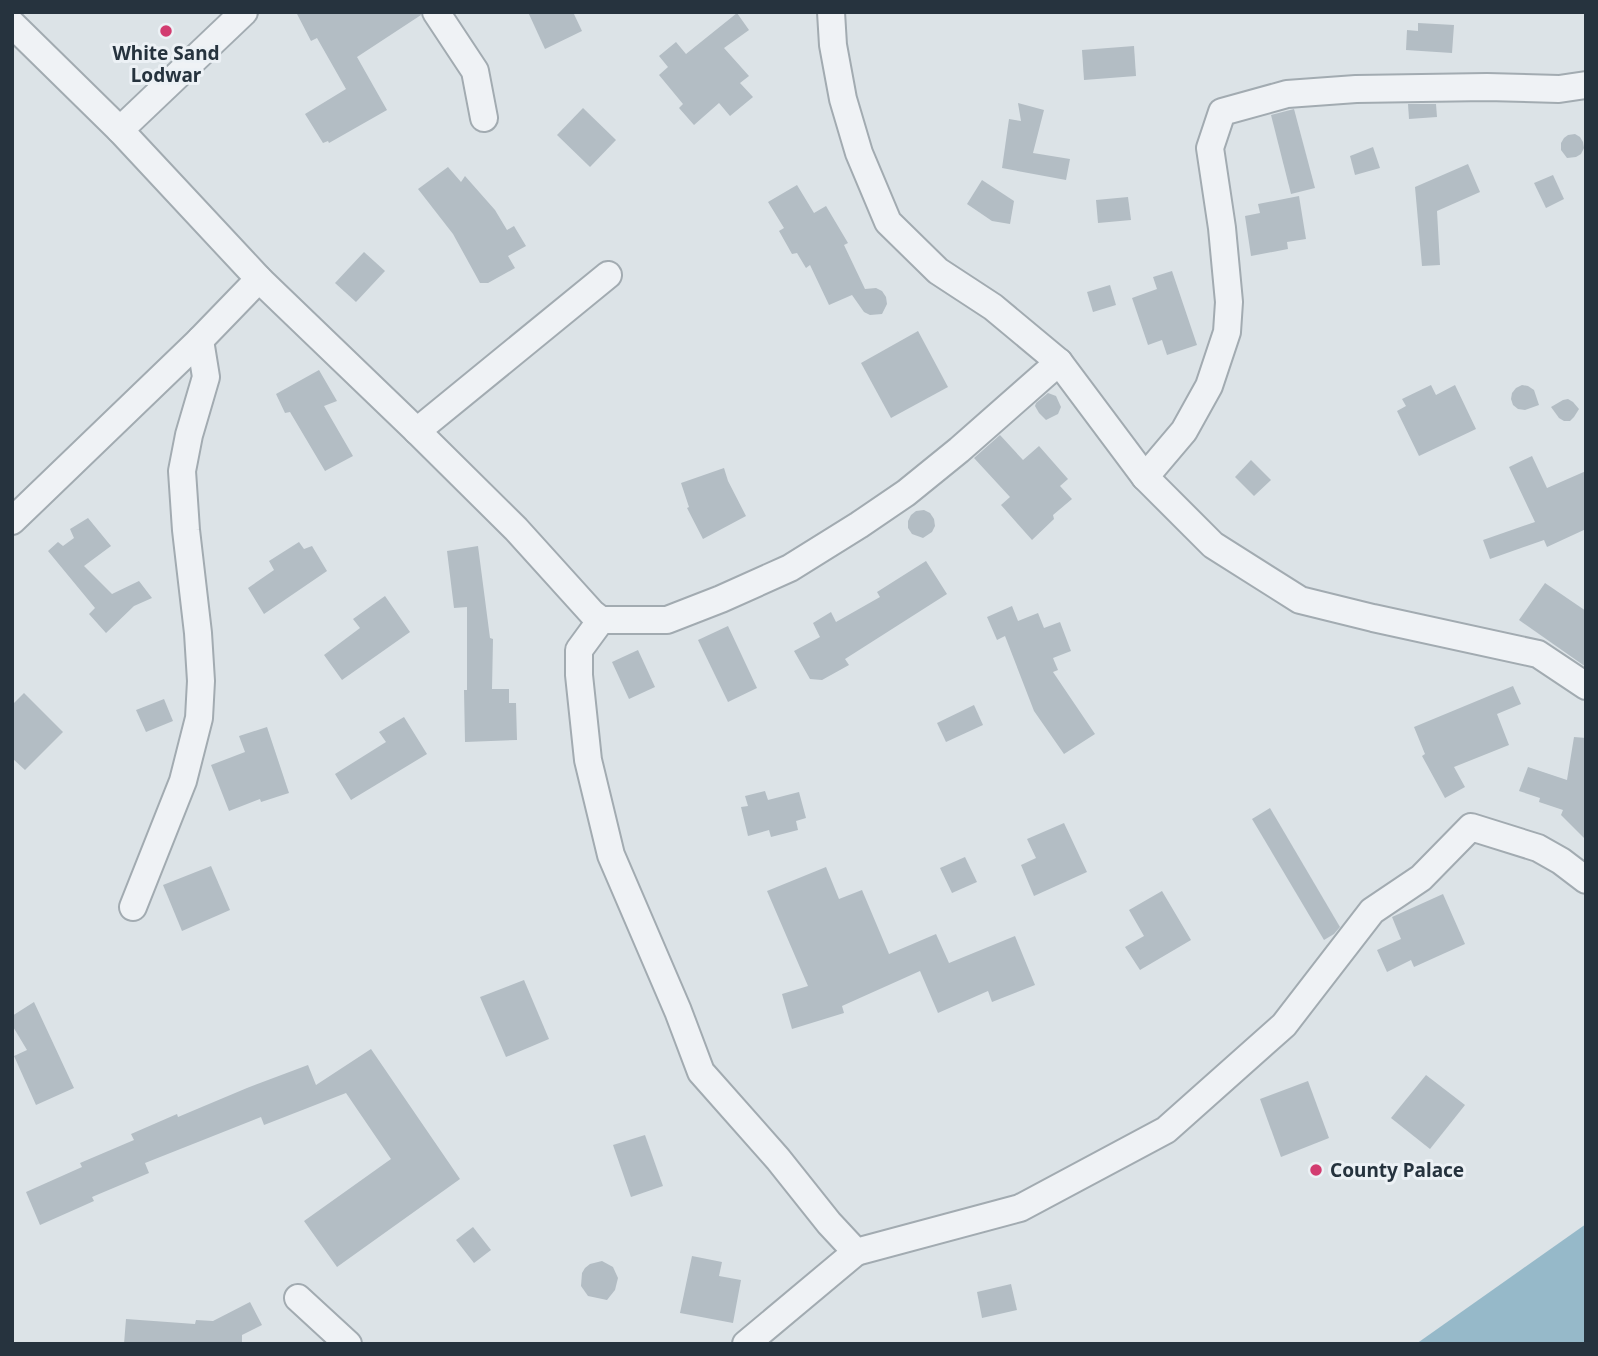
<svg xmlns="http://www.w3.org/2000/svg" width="1598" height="1356" font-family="'Noto Sans',sans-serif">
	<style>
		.water { fill: #96b9c9 }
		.building { fill: #b3bdc4 }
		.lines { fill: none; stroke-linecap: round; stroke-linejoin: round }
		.minor-casing { stroke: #a2abb1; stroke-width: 30 }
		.minor { stroke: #eff2f5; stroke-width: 26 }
		.poi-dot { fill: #d23c70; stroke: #ecf1f5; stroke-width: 2.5 }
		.labels { text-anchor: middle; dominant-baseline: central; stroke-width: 6; stroke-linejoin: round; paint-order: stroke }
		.poi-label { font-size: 19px; font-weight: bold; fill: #26333e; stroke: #ecf1f5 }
	</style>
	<rect width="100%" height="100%" fill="#dce3e7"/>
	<path class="water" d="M1586,1224V1344H1416Z"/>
	<g class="building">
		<path d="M296,12H420L421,15L357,57L387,110L329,143L328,141L323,143L305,114L346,89L317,38L311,41Z"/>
		<path d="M528,12H573L582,31L545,49Z"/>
		<path d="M737,13L749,30L724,48L749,76L740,83L753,97L730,116L719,103L694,125L679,108L683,104L659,75L668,67L659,56L676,42L686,54Z"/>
		<path d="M1418,23L1454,25L1452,53L1406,50L1407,30L1418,31Z"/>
		<path d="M1134,46L1136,76L1084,80L1082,50Z"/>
		<path d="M1018,103L1044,110L1033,153L1070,159L1066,180L1002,168L1009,119L1021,121Z"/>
		<path d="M1408,104H1436L1437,117L1409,119Z"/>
		<path d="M583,108L616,140L590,167L557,135Z"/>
		<path d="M1294,109L1315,188L1291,194L1271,115Z"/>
		<path d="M1575,134L1580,137L1583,142L1584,148L1581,154L1576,157L1567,158L1561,150V143L1564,138L1568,135Z"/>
		<path d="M1373,147L1380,168L1355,175L1350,156Z"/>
		<path d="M1468,164L1480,192L1437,211L1440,265L1422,266L1415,187Z"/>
		<path d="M448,167L461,182L465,176L495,210L507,230L514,226L526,246L508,256L515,268L488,283H480L453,234L418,189Z"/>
		<path d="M1553,175L1564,199L1546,208L1534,183Z"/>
		<path d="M982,180L1014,201L1010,224L992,221L967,204Z"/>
		<path d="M797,185L814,213L826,206L848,243L844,245L865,289L876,288L882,291L886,297L887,304L882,314L870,315L864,312L852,295L829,305L810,265L806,268L797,253L792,254L779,231L784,228L768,202Z"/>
		<path d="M1299,196L1306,239L1287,242L1288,249L1251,256L1245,216L1260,213L1258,204Z"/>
		<path d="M1128,197L1131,220L1098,223L1096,200Z"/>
		<path d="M364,252L385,271L356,302L335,283Z"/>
		<path d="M1172,271L1197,345L1167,355L1162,340L1148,345L1132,298L1157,289L1153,277Z"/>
		<path d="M1110,285L1116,305L1093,312L1087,292Z"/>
		<path d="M918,331L948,387L891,418L861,363Z"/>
		<path d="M319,370L337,401L324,406L353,456L325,471L290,412L285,413L276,394Z"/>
		<path d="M1431,385L1436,395L1455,385L1476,429L1419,456L1397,411L1406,406L1402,399Z"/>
		<path d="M1522,385L1528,386L1534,390L1539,405L1525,410L1518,409L1513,405L1511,399L1512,393L1516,388Z"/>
		<path d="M1048,393L1056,396L1061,407L1058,414L1046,420L1039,413L1035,406L1036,403Z"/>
		<path d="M1568,399L1573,402L1579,409L1574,417L1570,421H1564L1559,418L1551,407L1563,400Z"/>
		<path d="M1000,435L1023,460L1039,446L1068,479L1060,486L1072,499L1053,515L1054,519L1032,540L1001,505L1010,497L974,458Z"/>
		<path d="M1532,456L1547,488L1586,471V529L1547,547L1544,540L1490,559L1483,540L1535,522L1509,467Z"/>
		<path d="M1251,460L1271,480L1254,496L1235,477Z"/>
		<path d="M724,468L728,481L746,516L703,539L687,508L689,507L681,483Z"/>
		<path d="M924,510L930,513L934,519L935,526L932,532L923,538L912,534L908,528V521L911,515L916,511Z"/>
		<path d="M88,518L111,546L84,566L112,594L139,581L152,598L134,606L106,633L89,614L95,608L48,551L58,542L63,546L74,538L70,529Z"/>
		<path d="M299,542L304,549L312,546L327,571L264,614L248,588L274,570L269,561Z"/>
		<path d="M478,546L490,638L493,639L492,689H509V703H516L517,740L465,742L464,690H467V607L454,608L447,551Z"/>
		<path d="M926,561L947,594L845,659L849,665L822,680L810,679L794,651L820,637L813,623L831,612L836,622L880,597L877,592Z"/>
		<path d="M1545,583L1586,611V667L1519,620Z"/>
		<path d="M385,596L410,632L342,680L324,655L360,628L353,619Z"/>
		<path d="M1012,606L1018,621L1038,613L1044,628L1060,622L1071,651L1053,658L1058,670L1053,672L1095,734L1064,754L1034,711L1005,636L997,640L987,617Z"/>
		<path d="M728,626L757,688L728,702L698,640Z"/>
		<path d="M638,650L655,687L629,699L612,662Z"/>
		<path d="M1513,686L1521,704L1497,714L1509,745L1454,767L1465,787L1445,798L1422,756L1425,754L1414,727Z"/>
		<path d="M24,693L63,732L25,770L12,758V705Z"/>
		<path d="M164,699L173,721L146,732L136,710Z"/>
		<path d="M974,705L983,725L946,742L937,723Z"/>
		<path d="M404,717L427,754L351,800L335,774L386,742L379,732Z"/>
		<path d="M267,727L289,793L261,802L260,799L229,811L211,765L245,752L239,736Z"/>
		<path d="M1574,737L1586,738V840L1561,815L1563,810L1539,802L1540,798L1519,791L1528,767L1567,780Z"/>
		<path d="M765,791L768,800L799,792L806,818L796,821L798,830L771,837L769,830L748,836L741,807L748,806L745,796Z"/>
		<path d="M1270,808L1340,927L1334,934L1324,940L1252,819Z"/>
		<path d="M1064,823L1087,872L1034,896L1021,865L1036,858L1027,839Z"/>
		<path d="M965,857L977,882L952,893L940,868Z"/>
		<path d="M211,866L230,910L182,931L163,885Z"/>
		<path d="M826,867L839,899L862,890L889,954L936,934L949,963L1015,936L1035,985L992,1002L988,991L938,1013L920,971L842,1006L844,1013L792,1029L782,994L808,986L767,891Z"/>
		<path d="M1162,891L1191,940L1140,970L1125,947L1144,936L1129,910Z"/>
		<path d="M1443,894L1465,944L1414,967L1411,960L1387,972L1377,950L1401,939L1392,917Z"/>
		<path d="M524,980L549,1039L506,1057L480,997Z"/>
		<path d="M34,1002L74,1088L36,1105L14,1056L27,1050L12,1025V1016Z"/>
		<path d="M371,1049L460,1179L337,1267L304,1221L391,1159L346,1093L264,1125L261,1117L145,1163L149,1173L92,1197L94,1201L40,1225L26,1192L82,1167L80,1163L134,1140L131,1134L177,1114L178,1117L247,1088L308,1065L316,1085Z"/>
		<path d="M1426,1075L1465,1105L1430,1149L1391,1118Z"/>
		<path d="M1308,1081L1329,1138L1281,1157L1260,1099Z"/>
		<path d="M645,1135L663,1186L631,1197L613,1145Z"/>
		<path d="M473,1227L491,1250L474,1263L456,1240Z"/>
		<path d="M692,1256L722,1262L719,1276L741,1280L733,1323L680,1313Z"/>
		<path d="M602,1261L613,1267L618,1278L615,1290L607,1300L588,1296L581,1286L582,1273L585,1268L590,1264Z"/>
		<path d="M1011,1284L1017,1310L982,1318L977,1292Z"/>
		<path d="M250,1302L262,1325L242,1335V1344H124L126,1319L195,1324L196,1320L213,1321Z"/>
	</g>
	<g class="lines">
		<g class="minor-casing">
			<g id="minor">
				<path d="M436,12L475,71L484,118"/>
				<path d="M831,12L833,45L843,99L859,153L888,222L938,271L993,307L1059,362L1145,477L1213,545L1300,600L1373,618L1538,654L1586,686"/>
				<path d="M12,24L120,130L259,279L417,431L516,529L592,613L601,620H667L721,599L790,568L859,525L906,493L959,450L1059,362"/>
				<path d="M120,130L244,12"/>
				<path d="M417,431L608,275"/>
				<path d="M1145,477L1184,431L1209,386L1227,332L1229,302L1222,228L1210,148L1222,112L1287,94L1356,89L1487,87L1559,89L1586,85"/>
				<path d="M12,521L200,340L259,279"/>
				<path d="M601,620L579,650V675L588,760L611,855L678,1011L701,1072L778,1159L829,1223L856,1252L1020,1208L1166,1130L1284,1025L1372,911L1421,878L1471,827L1538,848L1561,861L1586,880"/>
				<path d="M133,907L183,781L199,718L201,681L198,633L186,530L182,471L189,435L206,377L200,340"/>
				<path d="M298,1298L348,1344"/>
				<path d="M746,1344L856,1252"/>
			</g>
		</g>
		<use href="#minor" class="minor"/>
	</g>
	<g class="poi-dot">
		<circle cx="166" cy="31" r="7"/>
		<circle cx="1316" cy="1170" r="7"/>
	</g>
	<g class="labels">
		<g class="poi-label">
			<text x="166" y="53">White Sand<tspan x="166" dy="22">Lodwar</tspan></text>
			<text x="1330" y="1170" text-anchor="start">County Palace</text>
		</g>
	</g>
	<rect width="1598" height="1356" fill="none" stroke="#26333e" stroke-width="28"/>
</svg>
